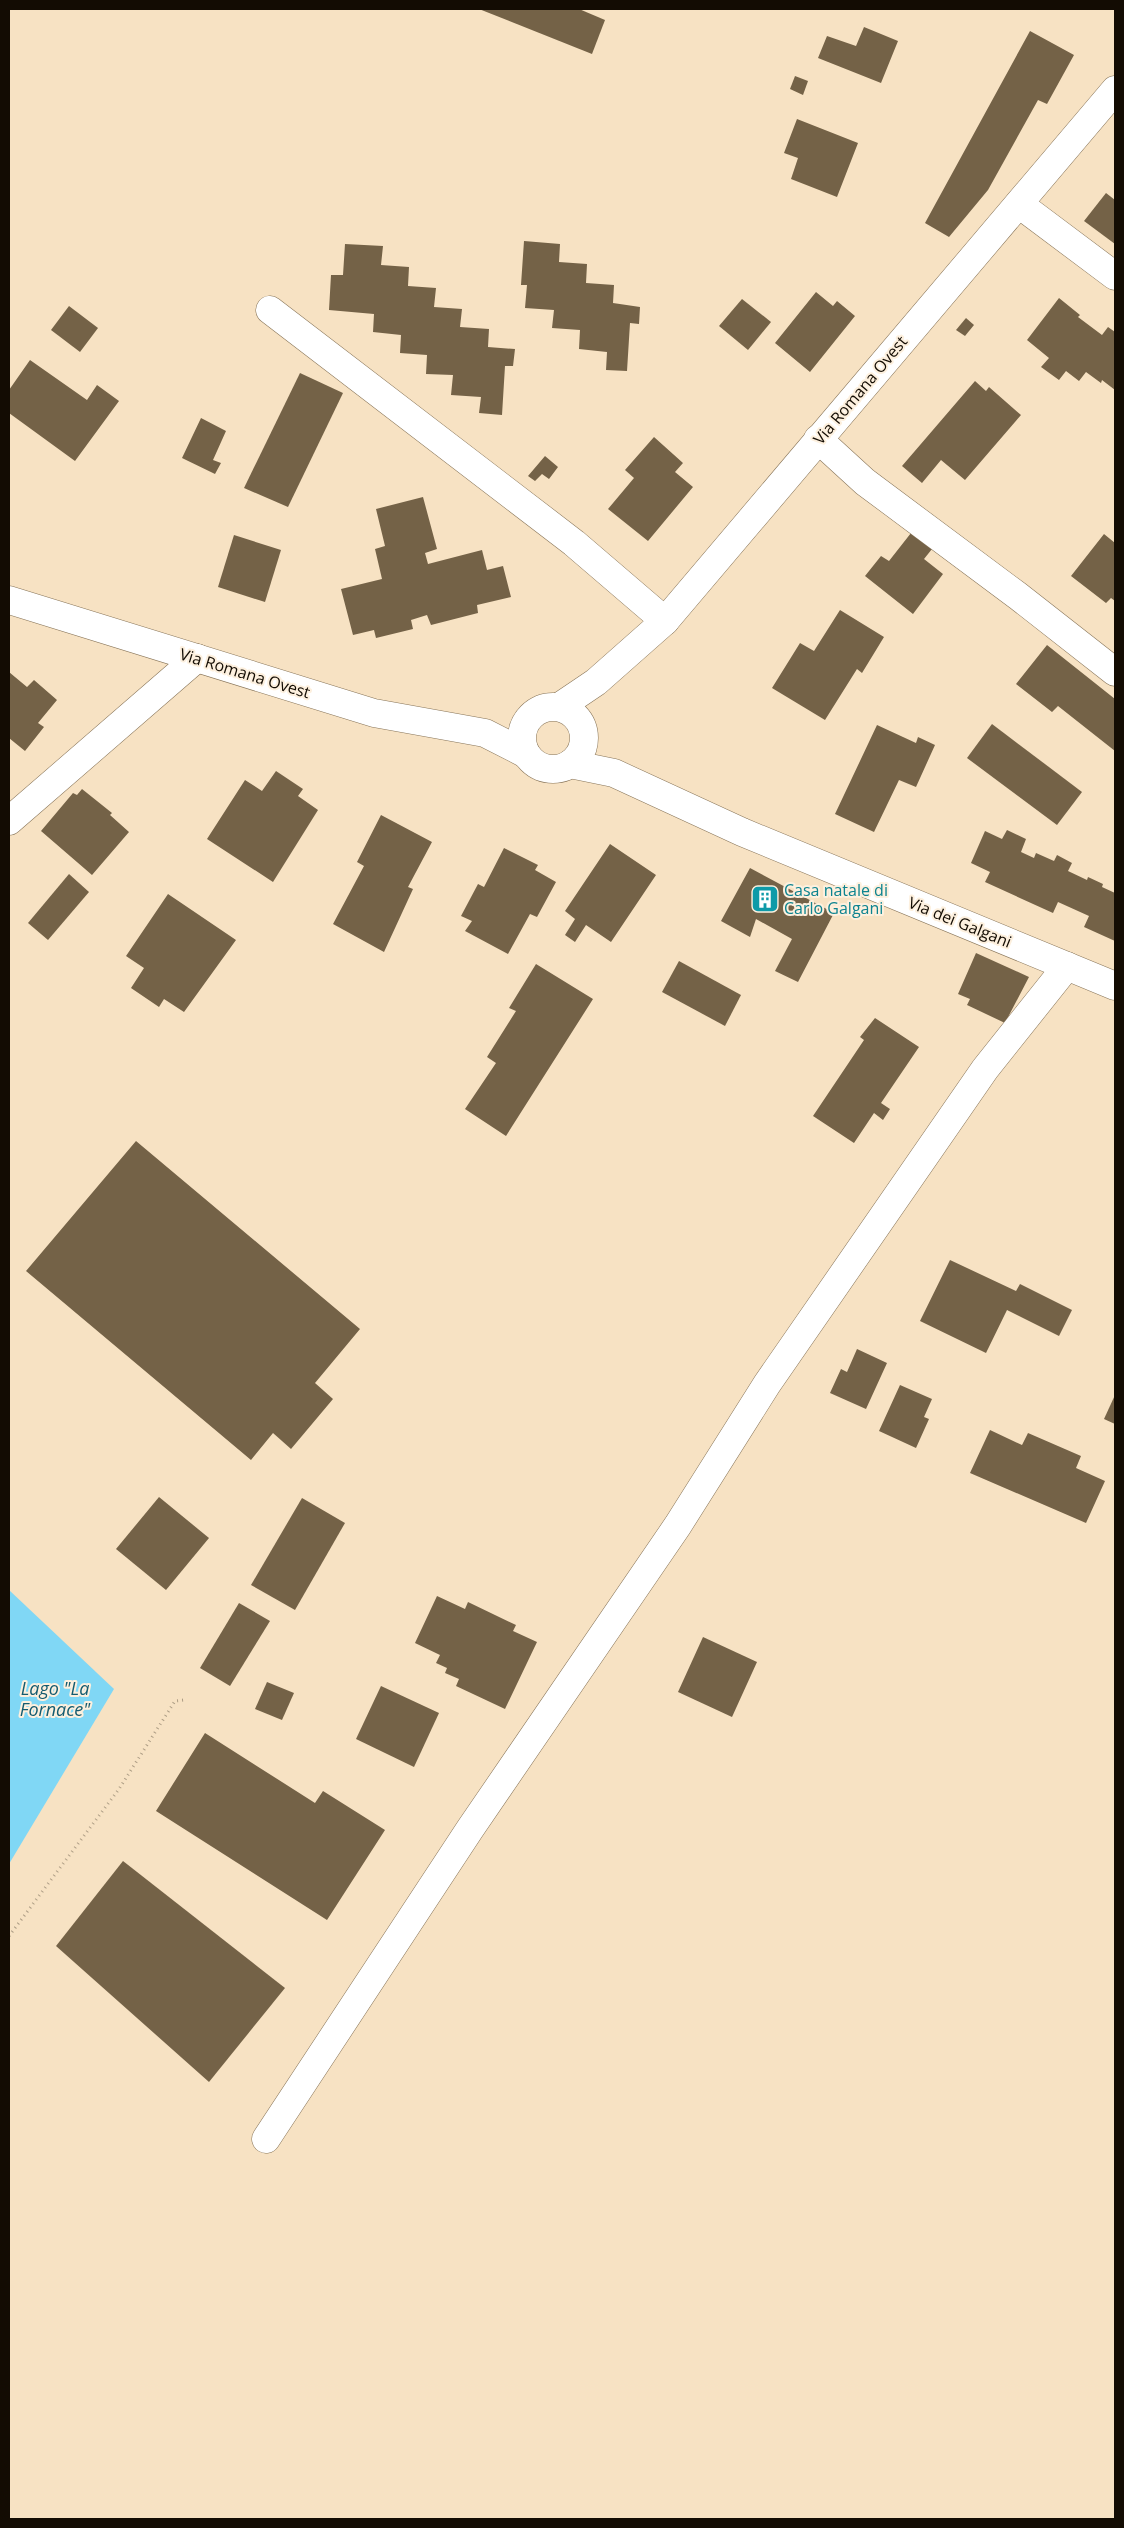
<svg xmlns="http://www.w3.org/2000/svg" width="1124" height="2528" font-family="'Open Sans',sans-serif">
	<style>
		.water { fill: #80d7f5 }
		.building { fill: #746247 }
		.lines { fill: none; stroke-linecap: round; stroke-linejoin: round }
		.minor-casing { stroke: #887559; stroke-width: 29 }
		.path { stroke: #ad9d85; stroke-width: 3; stroke-dasharray: 1 4; stroke-linecap: butt }
		.minor { stroke: #fff; stroke-width: 28 }
		.labels { text-anchor: middle; dominant-baseline: central; stroke-width: 4; stroke-linejoin: round; paint-order: stroke }
		.street-label { font-size: 16px; fill: #130c03; stroke: #fdf0de }
		.culture-label { font-size: 16px; fill: #0d838f; stroke: #fdf0de; text-anchor: start }
		.water-label { font-size: 18px; font-style: italic; fill: #145b70; stroke: #fdf0de }
	</style>
	<rect width="100%" height="100%" fill="#f7e2c3"/>
	<path class="water" d="M9,1590L114,1689L9,1864Z"/>
	<g class="building">
		<path d="M479,9H579L605,20L592,54Z"/>
		<path d="M864,27L898,41L881,83L818,58L827,36L856,46Z"/>
		<path d="M1030,31L1074,55L1047,104L1038,100L988,190L949,237L925,223Z"/>
		<path d="M795,76L808,81L803,95L790,89Z"/>
		<path d="M797,119L858,143L837,197L791,179L798,158L784,153Z"/>
		<path d="M1106,193L1115,200V244L1084,221Z"/>
		<path d="M524,241L560,244L559,262L587,264L586,283L614,285L613,303L640,307L639,324L630,323L627,371L606,370L607,352L579,349L580,330L552,328L554,310L525,308L527,285H521Z"/>
		<path d="M345,244L383,246L381,265L409,267L408,286L436,288L434,307L462,309L460,327L489,329L488,347L515,349L513,366H505L502,415L479,413L481,397L451,395L453,375L426,374L427,355L400,353L401,335L373,332L374,314L329,310L331,275H343Z"/>
		<path d="M816,292L833,306L837,301L855,316L810,372L775,343Z"/>
		<path d="M1059,298L1080,315L1078,317L1102,335L1108,327L1115,332V390L1102,380L1101,383L1086,372L1079,381L1066,371L1059,380L1041,367L1049,358L1027,340Z"/>
		<path d="M742,299L771,322L748,350L719,326Z"/>
		<path d="M69,306L98,328L80,352L51,330Z"/>
		<path d="M966,318L974,325L965,336L956,330Z"/>
		<path d="M30,360L87,400L97,385L119,401L75,461L9,413V390Z"/>
		<path d="M300,373L343,393L288,507L244,488Z"/>
		<path d="M975,381L986,391L989,387L1021,415L965,480L941,460L922,483L902,466Z"/>
		<path d="M201,418L226,431L213,460L221,463L215,474L182,458Z"/>
		<path d="M654,437L683,463L675,472L693,487L648,541L608,509L634,478L625,470Z"/>
		<path d="M545,456L558,467L549,479L542,474L535,481L528,476Z"/>
		<path d="M423,497L437,549L425,553L428,564L482,550L487,570L503,566L511,597L477,605L478,613L431,625L427,615L411,620L413,629L376,638L374,630L353,635L341,589L382,579L375,549L385,546L376,509Z"/>
		<path d="M911,533L932,549L924,559L943,574L913,614L865,576L881,556L889,561Z"/>
		<path d="M1104,534L1115,543V601L1111,598L1106,603L1071,576Z"/>
		<path d="M234,535L281,550L265,602L218,587Z"/>
		<path d="M840,610L884,637L862,673L857,669L825,720L772,688L800,643L814,651Z"/>
		<path d="M1047,645L1115,699V751L1058,706L1052,712L1016,684Z"/>
		<path d="M9,672L27,687L34,680L57,700L38,723L44,727L25,751L9,738Z"/>
		<path d="M992,724L1082,792L1057,825L967,758Z"/>
		<path d="M877,725L916,743L918,737L935,745L916,787L899,780L874,832L835,814Z"/>
		<path d="M276,771L303,789L298,796L318,810L273,882L207,839L245,780L262,791Z"/>
		<path d="M82,789L112,813L110,815L129,832L92,875L41,831L73,793L77,795Z"/>
		<path d="M381,815L432,842L408,887L413,889L384,952L333,924L364,866L357,862Z"/>
		<path d="M1007,830L1026,839L1021,852L1034,858L1036,853L1054,861L1057,855L1072,863L1068,871L1087,880L1088,877L1103,884L1102,887L1115,893V941L1084,927L1089,916L1058,902L1053,913L985,882L990,872L971,863L985,831L1002,839Z"/>
		<path d="M610,844L656,875L611,942L586,925L575,942L565,935L575,919L565,911Z"/>
		<path d="M504,848L538,865L535,870L556,882L537,917L530,914L508,954L465,931L472,921L461,916L478,884L484,887Z"/>
		<path d="M750,868L834,913L798,982L775,971L792,939L756,919L750,937L721,921Z"/>
		<path d="M69,874L89,892L48,940L28,923Z"/>
		<path d="M168,894L236,940L184,1012L164,999L159,1007L131,988L144,968L126,956Z"/>
		<path d="M976,953L1029,977L1005,1023L967,1005L970,999L958,994Z"/>
		<path d="M679,961L741,995L725,1026L662,992Z"/>
		<path d="M536,964L593,999L506,1136L465,1109L496,1063L487,1057L516,1011L509,1008Z"/>
		<path d="M875,1018L919,1047L881,1103L890,1109L883,1120L874,1113L854,1143L813,1116L864,1040L860,1037Z"/>
		<path d="M136,1141L360,1329L315,1383L333,1399L291,1449L273,1433L251,1460L26,1271Z"/>
		<path d="M950,1260L1016,1291L1020,1284L1072,1310L1059,1336L1007,1310L986,1353L920,1321Z"/>
		<path d="M857,1349L887,1363L866,1409L830,1393L841,1369L847,1372Z"/>
		<path d="M900,1385L932,1399L924,1417L929,1419L916,1448L879,1431Z"/>
		<path d="M1115,1395V1424L1104,1419Z"/>
		<path d="M990,1430L1022,1445L1028,1433L1081,1456L1076,1468L1105,1481L1086,1523L970,1473Z"/>
		<path d="M159,1497L209,1538L166,1590L116,1549Z"/>
		<path d="M302,1498L345,1523L295,1610L251,1585Z"/>
		<path d="M437,1596L465,1609L468,1602L516,1625L513,1631L537,1642L505,1709L456,1686L459,1679L445,1673L447,1668L436,1663L440,1655L415,1643Z"/>
		<path d="M239,1603L270,1621L230,1686L200,1668Z"/>
		<path d="M703,1637L757,1662L732,1717L678,1692Z"/>
		<path d="M267,1682L294,1693L282,1720L255,1709Z"/>
		<path d="M381,1686L439,1713L414,1767L356,1739Z"/>
		<path d="M205,1733L315,1803L323,1791L385,1830L327,1920L156,1811Z"/>
		<path d="M123,1861L285,1988L209,2082L56,1946Z"/>
	</g>
	<g class="lines">
		<g class="minor-casing">
			<g id="minor">
				<path d="M1019,204L1115,276"/>
				<path d="M270,310L574,543L665,621"/>
				<path d="M818,439L865,482L1018,596L1115,672"/>
				<path d="M9,600L374,713L485,733L526,754"/>
				<path d="M559,707L596,682L665,621L1115,90"/>
				<circle cx="553" cy="738" r="31"/>
				<path d="M570,764L614,773L742,832L1115,986"/>
				<path d="M9,821L197,658"/>
				<path d="M266,2139L470,1829L678,1525L767,1384L985,1069L1067,966"/>
			</g>
		</g>
		<path class="path" d="M9,1936L119,1789L175,1701L184,1700"/>
		<use href="#minor" class="minor"/>
	</g>
	<defs>
		<g id="building-square" transform="scale(1.4375)"><rect x="-9" y="-9" width="18" height="18" rx="4" fill="#0f9aa8" stroke="#fdf0de"/><path d="M-4-6H4V6H1V3H-1V6H-4ZM-2.5-4.3h1.7v1.8h-1.7ZM.8-4.3h1.7v1.8H.8ZM-2.5-1h1.7V.8h-1.7ZM.8-1h1.7V.8H.8Z" fill="#fff"/></g>
	</defs>
	<g fill-rule="evenodd">
		<use href="#building-square" x="765" y="899"/>
	</g>
	<g class="labels">
		<g class="street-label">
			<text transform="translate(860 390) rotate(-50)">Via Romana Ovest</text>
			<text transform="translate(245 673) rotate(17)">Via Romana Ovest</text>
			<text transform="translate(960 922) rotate(22)">Via dei Galgani</text>
		</g>
		<g class="culture-label">
			<text x="784" y="890">Casa natale di<tspan x="784" dy="18">Carlo Galgani</tspan></text>
		</g>
		<g class="water-label">
			<text x="55" y="1688">Lago "La<tspan x="55" dy="21">Fornace"</tspan></text>
		</g>
	</g>
	<rect width="1124" height="2528" fill="none" stroke="#130c03" stroke-width="20"/>
</svg>
